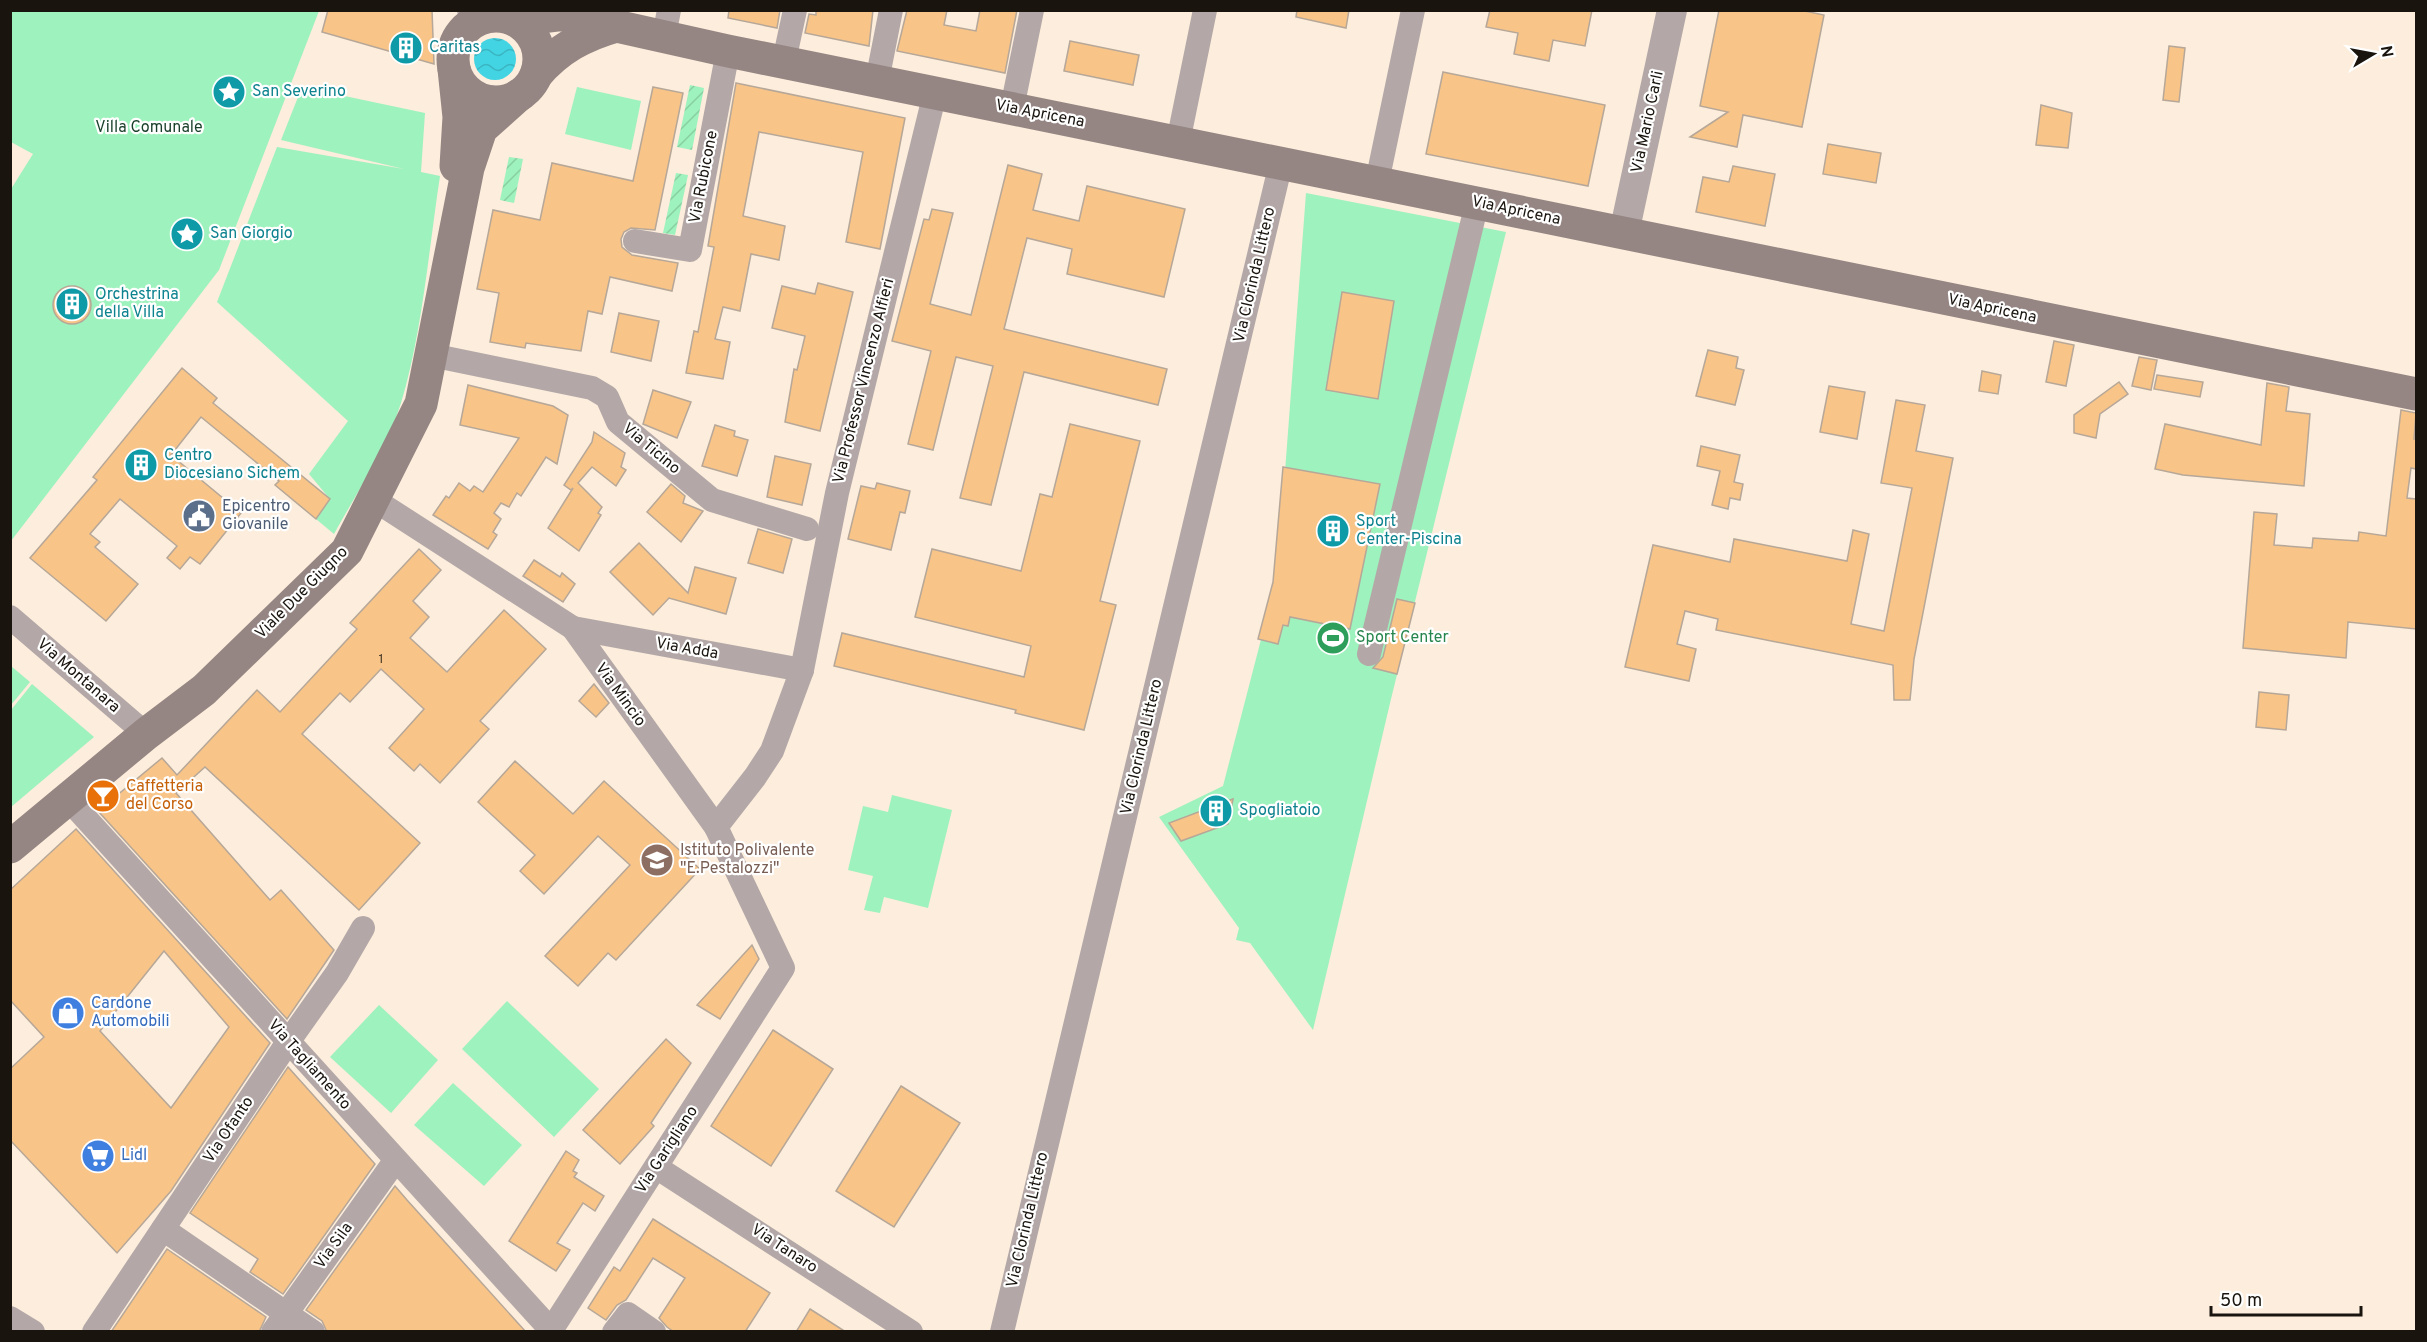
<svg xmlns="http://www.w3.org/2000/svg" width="2427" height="1342" font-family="Overpass,sans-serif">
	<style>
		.green { fill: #9ef2bd }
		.garden { fill: url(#garden-furrows) }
		.water { fill: url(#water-waves) }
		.building { fill: #f8c488; stroke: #b6a798; stroke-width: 1.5; fill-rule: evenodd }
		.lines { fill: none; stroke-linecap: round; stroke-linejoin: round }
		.minor { stroke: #b3a8a7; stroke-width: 24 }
		.tertiary { stroke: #b3a8a7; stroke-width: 30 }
		.secondary { stroke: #958684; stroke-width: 33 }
		.labels { text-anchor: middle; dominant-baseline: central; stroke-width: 4.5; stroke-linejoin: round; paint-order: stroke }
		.number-label { font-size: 14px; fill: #51402c }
		.culture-label { font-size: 16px; fill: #0d838f; stroke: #fff; text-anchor: start }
		.street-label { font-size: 16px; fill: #19140e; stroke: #fff }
		.park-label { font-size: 16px; fill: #173e28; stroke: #fff }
		.service-label { font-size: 16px; fill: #4e5e75; stroke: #fff; text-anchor: start }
		.leisure-label { font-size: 16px; fill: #27864d; stroke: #fff; text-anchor: start }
		.food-label { font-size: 16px; fill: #c56008; stroke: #fff; text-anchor: start }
		.education-label { font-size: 16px; fill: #785e54; stroke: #fff; text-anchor: start }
		.shop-label { font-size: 16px; fill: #366cbe; stroke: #fff; text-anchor: start }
	</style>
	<defs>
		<pattern id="garden-furrows" width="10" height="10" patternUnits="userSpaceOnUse" patternTransform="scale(1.5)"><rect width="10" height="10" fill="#9ef2bd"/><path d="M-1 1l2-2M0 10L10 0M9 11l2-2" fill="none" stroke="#88cfa1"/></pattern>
		<pattern id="water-waves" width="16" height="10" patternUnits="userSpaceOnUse" patternTransform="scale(1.5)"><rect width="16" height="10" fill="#43d4e3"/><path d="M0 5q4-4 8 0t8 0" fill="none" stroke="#3ab5c2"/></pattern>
	</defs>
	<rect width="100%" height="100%" fill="#fceddc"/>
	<g class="green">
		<path d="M11,10L319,11L219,270L11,541V189L33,154L11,142Z"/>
		<path d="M302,87L425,113L421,172L440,176C429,248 422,334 401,403C387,448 357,492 334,534L316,519L330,499L309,474L348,421L217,302L277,147L404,169L281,140Z"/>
		<path d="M577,87L641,101L631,150L565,134Z"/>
		<path d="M1306,193L1506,232L1391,699L1313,1030L1250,943L1236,940L1239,928L1159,817L1223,786L1277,578Z"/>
		<path d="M11,666L30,682L11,705Z"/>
		<path d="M32,684L94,737L11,807V710Z"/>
		<path d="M892,795L952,810L928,908L884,897L880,913L864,910L873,876L848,870L863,806L888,812Z"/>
		<path d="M507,1001L599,1089L554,1137L462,1049Z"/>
		<path d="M379,1005L438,1060L391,1113L330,1057Z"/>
		<path d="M453,1083L522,1145L484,1186L414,1125Z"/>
	</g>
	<g class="garden">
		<path d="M690,85L704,88L692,150L677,147Z"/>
		<path d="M509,157L523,159L514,203L500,200Z"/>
		<path d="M676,173L688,175L675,235L663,233Z"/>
	</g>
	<circle class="water" cx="495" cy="59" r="21"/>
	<g class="building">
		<path d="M328,10H432L434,64L322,32Z"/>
		<path d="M729,10H780L777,28L728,18Z"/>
		<path d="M816,10H873L869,46L805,33L809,14L816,15Z"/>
		<path d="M907,10H947L944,25L976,31L980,10H1017L1005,73L897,51Z"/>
		<path d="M1297,10H1349L1346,28L1296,17Z"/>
		<path d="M1490,10H1592L1585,46L1553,40L1549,61L1514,54L1518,33L1486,27Z"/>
		<path d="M1719,10H1800L1824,15L1802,127L1743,115L1737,147L1690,137L1728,112L1700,106Z"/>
		<path d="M1070,41L1139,55L1133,85L1064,71Z"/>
		<path d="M2169,46L2185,48L2179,102L2163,100Z"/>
		<path d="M1443,72L1605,105L1588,186L1426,154Z"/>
		<path d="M736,83L905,118L880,249L846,242L863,152L759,132L743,216L785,226L779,260L751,254L740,311L723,307L715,339L730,342L723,379L686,373L694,331L698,332L714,247L708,246Z"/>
		<path d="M653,87L683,93L655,230L631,228L624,232L621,239L622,247L632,255L678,263L672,291L610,277L602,314L588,311L581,351L526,343L525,348L490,342L499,293L477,289L493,210L540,220L552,163L633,181Z"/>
		<path d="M2041,105L2072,113L2068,148L2036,145Z"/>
		<path d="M1828,144L1881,153L1876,183L1823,174Z"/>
		<path d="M1008,165L1042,174L1033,210L1079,221L1087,186L1185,209L1164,297L1067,274L1072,249L1027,238L1004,329L1167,369L1158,405L1024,372L991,505L960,498L993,366L956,357L933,450L908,444L931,351L892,341L924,219L929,220L932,209L953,213L930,304L971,315Z"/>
		<path d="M1733,166L1775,174L1765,226L1696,212L1703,177L1729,182Z"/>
		<path d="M818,283L853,292L820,431L785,422L794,369L797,370L805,336L772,328L782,286L815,294Z"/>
		<circle cx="72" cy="305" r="19"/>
		<path d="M1342,292L1394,301L1378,399L1326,390Z"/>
		<path d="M619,313L659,321L651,361L611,352Z"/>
		<path d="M2054,341L2074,345L2066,386L2046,382Z"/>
		<path d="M1708,350L1738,357L1736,368L1744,370L1735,405L1696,396Z"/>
		<path d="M2139,357L2157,360L2151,390L2132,386Z"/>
		<path d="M182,368L217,398L213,403L330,499L316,519L275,485L279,481L201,417L171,455L241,513L200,564L190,557L180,569L167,558L177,546L120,499L90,534L100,542L95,547L138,584L106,621L30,558L97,480L93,477Z"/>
		<path d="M1982,371L2001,375L1998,394L1979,391Z"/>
		<path d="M2157,375L2203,382L2200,397L2154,389Z"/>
		<path d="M2119,382L2128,394L2100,414L2096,438L2074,433V415Z"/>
		<path d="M2267,383L2289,387L2286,411L2310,414L2304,486L2183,475L2155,469L2165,424L2261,445Z"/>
		<path d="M468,385L553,406L568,415L557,464L546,457L521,496L517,493L509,507L501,503L494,513L501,519L493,532L497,535L488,549L433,515L446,496L449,498L459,483L470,491L474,486L483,492L519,438L460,425Z"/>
		<path d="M1829,386L1865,392L1857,439L1820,432Z"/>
		<path d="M653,390L691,402L677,438L643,424Z"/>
		<path d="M1896,400L1925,405L1916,451L1953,458L1914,659L1910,700H1894L1893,665L1716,630L1718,619L1685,611L1677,644L1696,649L1689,681L1625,667L1653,545L1730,562L1734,539L1847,561L1853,530L1869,534L1851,624L1884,631L1912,488L1881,483Z"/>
		<path d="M2401,410L2416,413L2414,439H2416V469L2411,468L2407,498L2416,499V629L2348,622L2346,658L2243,648L2254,512L2277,514L2274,545L2312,548L2313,538L2358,541L2359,532L2386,536Z"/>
		<path d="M1070,424L1140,441L1100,601L1116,605L1084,730L1015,713L1016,710L834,666L842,633L1024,677L1031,646L915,617L932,549L1021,571L1040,494L1052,497Z"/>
		<path d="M715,425L735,431L734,436L748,440L737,476L702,466Z"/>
		<path d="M594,432L625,453L621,467L626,470L616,486L592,467L578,483L602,507L598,513L601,515L579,551L548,528L573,488L571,490L564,485L592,442Z"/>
		<path d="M1701,446L1740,455L1734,482L1743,484L1740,500L1730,498L1728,509L1712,505L1720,471L1697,466Z"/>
		<path d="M775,456L811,464L802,505L767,497Z"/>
		<path d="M1283,467L1380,484L1350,629L1290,617L1288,626L1283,625L1278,644L1258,639L1273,582Z"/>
		<path d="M877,483L910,491L905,513L900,512L891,550L848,539L861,486L875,489Z"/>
		<path d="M671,484L685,496L683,503L703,511L681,542L647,512Z"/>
		<path d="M758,529L792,539L783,573L748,563Z"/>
		<path d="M639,543L688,593L695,567L736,578L726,614L669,598L653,615L610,572Z"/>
		<path d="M419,549L441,570L413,601L429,617L410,638L447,672L504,610L546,649L480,721L489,729L440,783L420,764L414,771L389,748L424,709L381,669L350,702L340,693L302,734L420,843L359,910L205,767L176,793L270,900L281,890L334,950L287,1019L98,811L162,758L177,775L257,690L280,712L357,629L350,623Z"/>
		<path d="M534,560L560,577L562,573L575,584L563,602L523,576Z"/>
		<path d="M1397,599L1415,603L1397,674L1373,668L1383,657Z"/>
		<path d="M594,684L609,703L596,717L579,701Z"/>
		<path d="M2259,692L2289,695L2286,730L2256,727Z"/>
		<path d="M515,761L573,814L604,781L700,869L616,960L608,953L578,986L545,956L630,865L598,836L544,894L520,871L535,855L478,802Z"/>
		<path d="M1233,799L1228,824L1181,841L1169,823Z"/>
		<path d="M76,829L270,1043L171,1191L117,1253L10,1140V1069L44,1037L10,1000V890ZM164,951L229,1027L171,1108L100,1031Z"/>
		<path d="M752,945L759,959L720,1019L697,1005Z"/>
		<path d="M773,1030L833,1069L771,1166L711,1126Z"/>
		<path d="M666,1039L691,1063L651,1123L654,1126L620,1164L583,1130Z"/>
		<path d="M288,1067L375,1164L283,1294L250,1272L258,1259L190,1213Z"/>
		<path d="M901,1086L960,1123L894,1227L836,1191Z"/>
		<path d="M566,1151L579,1160L573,1171L577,1173L574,1177L604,1196L595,1211L583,1203L557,1243L570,1250L556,1271L509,1241Z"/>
		<path d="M395,1186L407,1200L526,1332H327L322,1321L306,1310Z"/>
		<path d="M653,1219L770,1293L745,1332H674L667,1327L659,1318L685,1278L653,1258L626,1300L617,1305L606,1320L588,1308L614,1267L620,1271Z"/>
		<path d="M167,1249L266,1317L259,1332H111Z"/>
		<path d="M810,1309L821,1316L846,1332H796Z"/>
	</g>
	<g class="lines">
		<g class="minor">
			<path d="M469,10L482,18"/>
			<path d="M664,36L669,10"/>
			<path d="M784,61L795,10"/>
			<path d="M877,81L891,10"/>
			<path d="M1012,108L1032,10"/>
			<path d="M1178,142L1205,10"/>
			<path d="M1377,182L1413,10"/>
			<path d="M635,241L690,250L728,51"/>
			<path d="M431,355L592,388L607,397L618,422L712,500L807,529"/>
			<path d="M373,499L573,628L716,827L783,968L550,1332"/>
			<path d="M10,617L146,734"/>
			<path d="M573,628L802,670"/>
			<path d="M1369,654L1477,203"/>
			<path d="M69,800L551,1330"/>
			<path d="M716,827L755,777L772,751L802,670L837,493L935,93"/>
			<path d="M656,1167L911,1332"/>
			<path d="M163,1229L313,1332"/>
			<path d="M10,1318L33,1332"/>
			<path d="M94,1332L288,1042L337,973L363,928"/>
			<path d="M273,1332L395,1161"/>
			<path d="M614,1332L628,1314L654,1332"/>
			<path d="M1002,1332L1281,163"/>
		</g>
		<path class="tertiary" d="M1624,233L1672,10"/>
		<g class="secondary">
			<circle cx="496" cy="59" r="43"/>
			<path d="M515,20L557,15H582L616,26L728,51L2416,394"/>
			<path d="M454,69L459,117L456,166"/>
			<path d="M536,75C558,49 584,35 616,26"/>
			<path d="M10,847L146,734L204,690L347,551L421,404L468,168L481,129L519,95"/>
		</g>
	</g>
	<defs>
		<g id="building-disc" transform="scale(1.725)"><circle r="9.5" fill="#0f9aa8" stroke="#fff"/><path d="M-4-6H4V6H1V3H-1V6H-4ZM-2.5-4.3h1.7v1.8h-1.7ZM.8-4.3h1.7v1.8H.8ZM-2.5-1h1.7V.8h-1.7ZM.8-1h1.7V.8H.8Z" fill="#fff"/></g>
		<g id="sight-disc" transform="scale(1.725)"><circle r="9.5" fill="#0f9aa8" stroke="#fff"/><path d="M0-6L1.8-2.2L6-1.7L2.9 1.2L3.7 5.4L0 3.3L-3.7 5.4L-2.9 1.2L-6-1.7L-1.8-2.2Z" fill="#fff"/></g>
		<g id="civic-disc" transform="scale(1.725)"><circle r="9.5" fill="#5c6f8a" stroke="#fff"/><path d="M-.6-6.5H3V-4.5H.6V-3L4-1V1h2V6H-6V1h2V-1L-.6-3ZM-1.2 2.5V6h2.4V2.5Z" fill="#fff"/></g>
		<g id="stadium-disc" transform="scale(1.725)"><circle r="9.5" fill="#2e9e5b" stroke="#fff"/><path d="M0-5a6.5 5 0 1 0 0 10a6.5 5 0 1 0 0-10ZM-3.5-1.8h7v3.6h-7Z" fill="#fff"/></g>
		<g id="bar-disc" transform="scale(1.725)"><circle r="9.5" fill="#e8710a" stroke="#fff"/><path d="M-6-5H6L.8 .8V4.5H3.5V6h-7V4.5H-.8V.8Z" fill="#fff"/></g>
		<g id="school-disc" transform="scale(1.725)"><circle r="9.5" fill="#8d6e63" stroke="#fff"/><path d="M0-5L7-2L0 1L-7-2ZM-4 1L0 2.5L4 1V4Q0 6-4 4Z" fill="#fff"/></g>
		<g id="shop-disc" transform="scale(1.725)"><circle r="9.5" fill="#3f7fe0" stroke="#fff"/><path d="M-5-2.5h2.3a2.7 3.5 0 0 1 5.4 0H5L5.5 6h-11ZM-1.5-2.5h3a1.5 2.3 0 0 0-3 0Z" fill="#fff"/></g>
		<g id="supermarket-disc" transform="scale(1.725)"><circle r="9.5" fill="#3f7fe0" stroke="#fff"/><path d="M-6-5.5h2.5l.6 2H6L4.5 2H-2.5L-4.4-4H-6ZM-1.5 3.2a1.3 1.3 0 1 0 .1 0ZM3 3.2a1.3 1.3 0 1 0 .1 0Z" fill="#fff"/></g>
	</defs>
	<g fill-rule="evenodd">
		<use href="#building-disc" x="406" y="48"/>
		<use href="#sight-disc" x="229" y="92"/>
		<use href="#sight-disc" x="187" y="234"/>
		<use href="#building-disc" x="72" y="304"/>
		<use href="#building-disc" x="141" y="465"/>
		<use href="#civic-disc" x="199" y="516"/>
		<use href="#building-disc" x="1333" y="531"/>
		<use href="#stadium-disc" x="1333" y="638"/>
		<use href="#bar-disc" x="103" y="796"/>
		<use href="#building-disc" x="1216" y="811"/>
		<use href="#school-disc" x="657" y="860"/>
		<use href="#shop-disc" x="68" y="1013"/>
		<use href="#supermarket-disc" x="98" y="1156"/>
	</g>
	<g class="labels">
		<g class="number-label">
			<text x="381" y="659">1</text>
		</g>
		<g class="culture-label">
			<text x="429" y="48">Caritas</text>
			<text x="252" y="92">San Severino</text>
			<text x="210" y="234">San Giorgio</text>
			<text x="95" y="295">Orchestrina<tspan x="95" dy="18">della Villa</tspan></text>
			<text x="164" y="456">Centro<tspan x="164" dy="18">Diocesiano Sichem</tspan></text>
			<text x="1356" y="522">Sport<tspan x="1356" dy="18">Center-Piscina</tspan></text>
			<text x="1239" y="811">Spogliatoio</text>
		</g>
		<g class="street-label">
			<text transform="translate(1040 114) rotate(11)">Via Apricena</text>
			<text transform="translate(1648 122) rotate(-78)">Via Mario Carli</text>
			<text transform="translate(704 177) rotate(-79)">Via Rubicone</text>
			<text transform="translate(1516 211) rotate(12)">Via Apricena</text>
			<text transform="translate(1255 275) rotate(-77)">Via Clorinda Littero</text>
			<text transform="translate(1992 309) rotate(12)">Via Apricena</text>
			<text transform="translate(864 381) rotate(-76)">Via Professor Vincenzo Alfieri</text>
			<text transform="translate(651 449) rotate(40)">Via Ticino</text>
			<text transform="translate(302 593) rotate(-45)">Viale Due Giugno</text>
			<text transform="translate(687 649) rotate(10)">Via Adda</text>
			<text transform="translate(78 676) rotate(41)">Via Montanara</text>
			<text transform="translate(620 695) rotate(54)">Via Mincio</text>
			<text transform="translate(1142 747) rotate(-77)">Via Clorinda Littero</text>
			<text transform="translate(309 1065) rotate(48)">Via Tagliamento</text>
			<text transform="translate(229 1130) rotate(-56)">Via Ofanto</text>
			<text transform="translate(667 1150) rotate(-57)">Via Garigliano</text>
			<text transform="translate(1028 1220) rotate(-77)">Via Clorinda Littero</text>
			<text transform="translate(334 1246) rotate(-54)">Via Sila</text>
			<text transform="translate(784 1249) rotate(33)">Via Tanaro</text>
		</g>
		<g class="park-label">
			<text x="149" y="128">Villa Comunale</text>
		</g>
		<g class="service-label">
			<text x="222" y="507">Epicentro<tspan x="222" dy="18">Giovanile</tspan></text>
		</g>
		<g class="leisure-label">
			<text x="1356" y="638">Sport Center</text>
		</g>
		<g class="food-label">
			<text x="126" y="787">Caffetteria<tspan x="126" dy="18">del Corso</tspan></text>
		</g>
		<g class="education-label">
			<text x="680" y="851">Istituto Polivalente<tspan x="680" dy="18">"E.Pestalozzi"</tspan></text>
		</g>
		<g class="shop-label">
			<text x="91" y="1004">Cardone<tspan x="91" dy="18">Automobili</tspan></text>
			<text x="121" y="1156">Lidl</text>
		</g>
	</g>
	<rect width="2427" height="1342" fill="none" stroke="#19140e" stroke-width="24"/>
	<g transform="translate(2373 54) rotate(80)" stroke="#ffffff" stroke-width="4.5" paint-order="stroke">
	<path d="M0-4.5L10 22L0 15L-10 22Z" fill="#19140e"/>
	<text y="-9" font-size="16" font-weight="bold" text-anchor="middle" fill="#19140e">N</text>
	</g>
	<path d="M2211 1306v9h150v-9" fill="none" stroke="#19140e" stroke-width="3"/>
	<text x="2220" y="1306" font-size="18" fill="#19140e" stroke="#ffffff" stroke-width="4.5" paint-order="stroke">50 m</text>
</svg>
